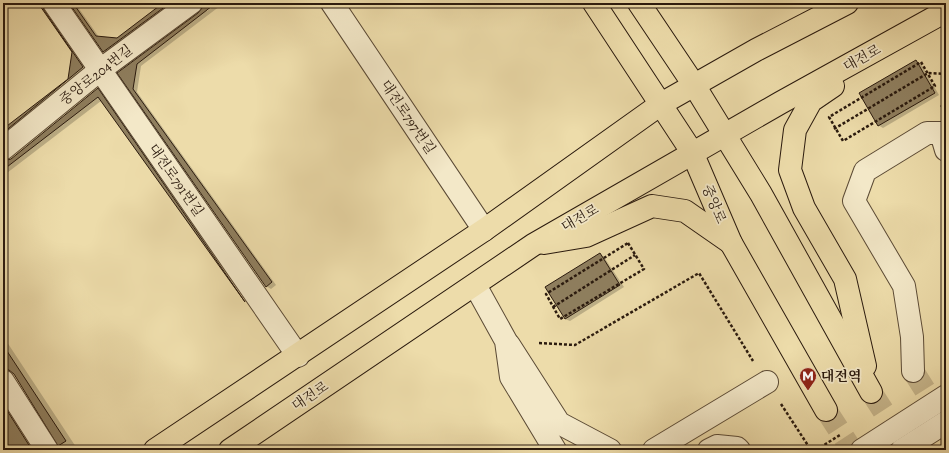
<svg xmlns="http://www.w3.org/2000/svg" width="949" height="453" font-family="Alegreya,'Noto Serif KR',serif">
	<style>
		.shadow { fill: #0003 }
		.building { fill: #8f7f5f; stroke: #2a1a0e }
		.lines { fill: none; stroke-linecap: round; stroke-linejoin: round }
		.minor-tunnel { stroke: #c6b58b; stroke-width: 22; stroke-dasharray: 22 11; stroke-linecap: butt }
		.major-tunnel { stroke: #c6b58b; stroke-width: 22; stroke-dasharray: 22 11; stroke-linecap: butt }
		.minor-casing { stroke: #5b4a35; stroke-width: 24 }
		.major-casing { stroke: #2a1a0e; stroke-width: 24 }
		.path { stroke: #2a1a0e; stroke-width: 2.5; stroke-dasharray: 3 2; stroke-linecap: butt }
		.minor { stroke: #f3e8c8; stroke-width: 22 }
		.major { stroke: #eddcaa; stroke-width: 22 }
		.labels { text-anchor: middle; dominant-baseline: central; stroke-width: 3.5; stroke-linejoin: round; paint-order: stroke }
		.street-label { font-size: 14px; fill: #2a1a0e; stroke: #f3e8c8 }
		.poi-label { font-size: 14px; font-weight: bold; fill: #2a1a0e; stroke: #f3e8c8; text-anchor: start }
	</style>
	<rect width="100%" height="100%" fill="#eddcaa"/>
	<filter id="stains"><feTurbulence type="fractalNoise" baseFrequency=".005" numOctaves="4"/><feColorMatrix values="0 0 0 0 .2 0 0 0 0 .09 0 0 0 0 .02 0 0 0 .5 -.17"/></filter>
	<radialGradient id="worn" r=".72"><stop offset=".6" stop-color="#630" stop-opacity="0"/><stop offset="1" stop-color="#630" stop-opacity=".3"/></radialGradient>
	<g class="shadow">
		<path d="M39,3H47L87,70L3,139V131L69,80L73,52Z"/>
		<path d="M70,3H75L99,37L118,39L165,3H178L108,54L104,51Z"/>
		<path d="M204,3H215L207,9V11L218,3H224L141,66L137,92L276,285L271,289L266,286L119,73L199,14L204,8Z"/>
		<path d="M916,61L921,64L939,95L883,128L878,125Z"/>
		<path d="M98,89L102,92L247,302L101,101L3,176V162L11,160Z"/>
		<path d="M600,254L604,257L624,287L570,321L565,319Z"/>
		<path d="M3,336L76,447L71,450H68L59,445L14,374L7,376L3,381Z"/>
		<path d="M3,395L39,450H3Z"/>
	</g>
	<g class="building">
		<path d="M38,3H42L44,10L83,67L3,133V129L68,79L72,52Z"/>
		<path d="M69,3H73L96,36L117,38L163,3H170L103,52Z"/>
		<path d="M203,3H216L137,64L133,89L272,282L266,287L117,73L198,13L202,8Z"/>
		<path d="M916,60L935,93L878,126L859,93Z"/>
		<path d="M98,88L245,302L98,97L3,170V161L11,159Z"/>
		<path d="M600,253L620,285L565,319L545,287Z"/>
		<path d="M3,345L66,441L58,446L14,374L9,370L3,369Z"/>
		<path d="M3,404L32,450H3Z"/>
	</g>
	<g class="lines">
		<path class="minor-tunnel" d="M913,371L944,420"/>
		<g class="major-tunnel">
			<path d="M871,392L905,444"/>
			<path d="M826,410L852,450"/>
		</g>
		<g class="minor-casing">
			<g id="minor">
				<path d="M54,3L298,356"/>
				<path d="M332,3L484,230"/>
				<path d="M3,149L100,70L191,3"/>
				<path d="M475,285L506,341L511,377L555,450"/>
				<path d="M509,345L559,423L610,450"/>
				<path d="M913,371L912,337L904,286L854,201L865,171L927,133H941L946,150"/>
				<path d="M3,381L47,450"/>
				<path d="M654,450L767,382"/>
				<path d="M709,450L717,446L737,448L739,450"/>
				<path d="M862,450L946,396"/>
				<path d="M902,450L946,422"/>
			</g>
		</g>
		<g class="major-casing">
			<g id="major">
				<path d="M594,3L692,152L731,243L826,410"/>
				<path d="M639,3L694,85L761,194L871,392"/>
				<path d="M833,86L811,101L795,130L790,170L804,208L845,279L865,366"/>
				<path d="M544,243L586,236L652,206L685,211L731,243"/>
				<path d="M155,450L484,230L661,104L756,50L847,3"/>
				<path d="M230,450L533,245L780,103L946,11"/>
			</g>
		</g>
		<g class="path">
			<path d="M921,62L935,86L843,141L829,117Z"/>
			<path d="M941,107L943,105L946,89"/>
			<path d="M834,129L928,73L946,74"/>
			<path d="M628,243L644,269L560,319L546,294Z"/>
			<path d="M553,307L635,255"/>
			<path d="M539,343L575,345L699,273L753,361"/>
			<path d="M781,404L811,450"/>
			<path d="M816,450L840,435"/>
		</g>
		<use href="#minor" class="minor"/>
		<use href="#major" class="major"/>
	</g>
	<defs>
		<g id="metro-pin" transform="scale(0.9)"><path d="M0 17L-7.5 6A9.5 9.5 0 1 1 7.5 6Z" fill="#8f2418" stroke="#f3e8c8"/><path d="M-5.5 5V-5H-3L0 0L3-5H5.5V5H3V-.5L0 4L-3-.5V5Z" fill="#fff"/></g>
	</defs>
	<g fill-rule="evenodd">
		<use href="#metro-pin" x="808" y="376"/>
	</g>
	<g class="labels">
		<g class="street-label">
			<text transform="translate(862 58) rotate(-29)">대전로</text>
			<text transform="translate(96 75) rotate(-38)">중앙로204번길</text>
			<text transform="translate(408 117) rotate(56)">대전로797번길</text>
			<text transform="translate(176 180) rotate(55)">대전로791번길</text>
			<text transform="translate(714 204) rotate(67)">중앙로</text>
			<text transform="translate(580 218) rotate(-30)">대전로</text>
			<text transform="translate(310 396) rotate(-34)">대전로</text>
		</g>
		<g class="poi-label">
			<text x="821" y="376">대전역</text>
		</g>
	</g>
	<rect width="949" height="453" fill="none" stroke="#eddcaa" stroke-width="16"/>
	<rect x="4" y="4" width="941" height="445" fill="none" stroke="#2a1a0e" stroke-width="2"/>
	<rect x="8" y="8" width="933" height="437" fill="none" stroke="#2a1a0e"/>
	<rect width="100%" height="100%" filter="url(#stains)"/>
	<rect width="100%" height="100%" fill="url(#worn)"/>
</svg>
